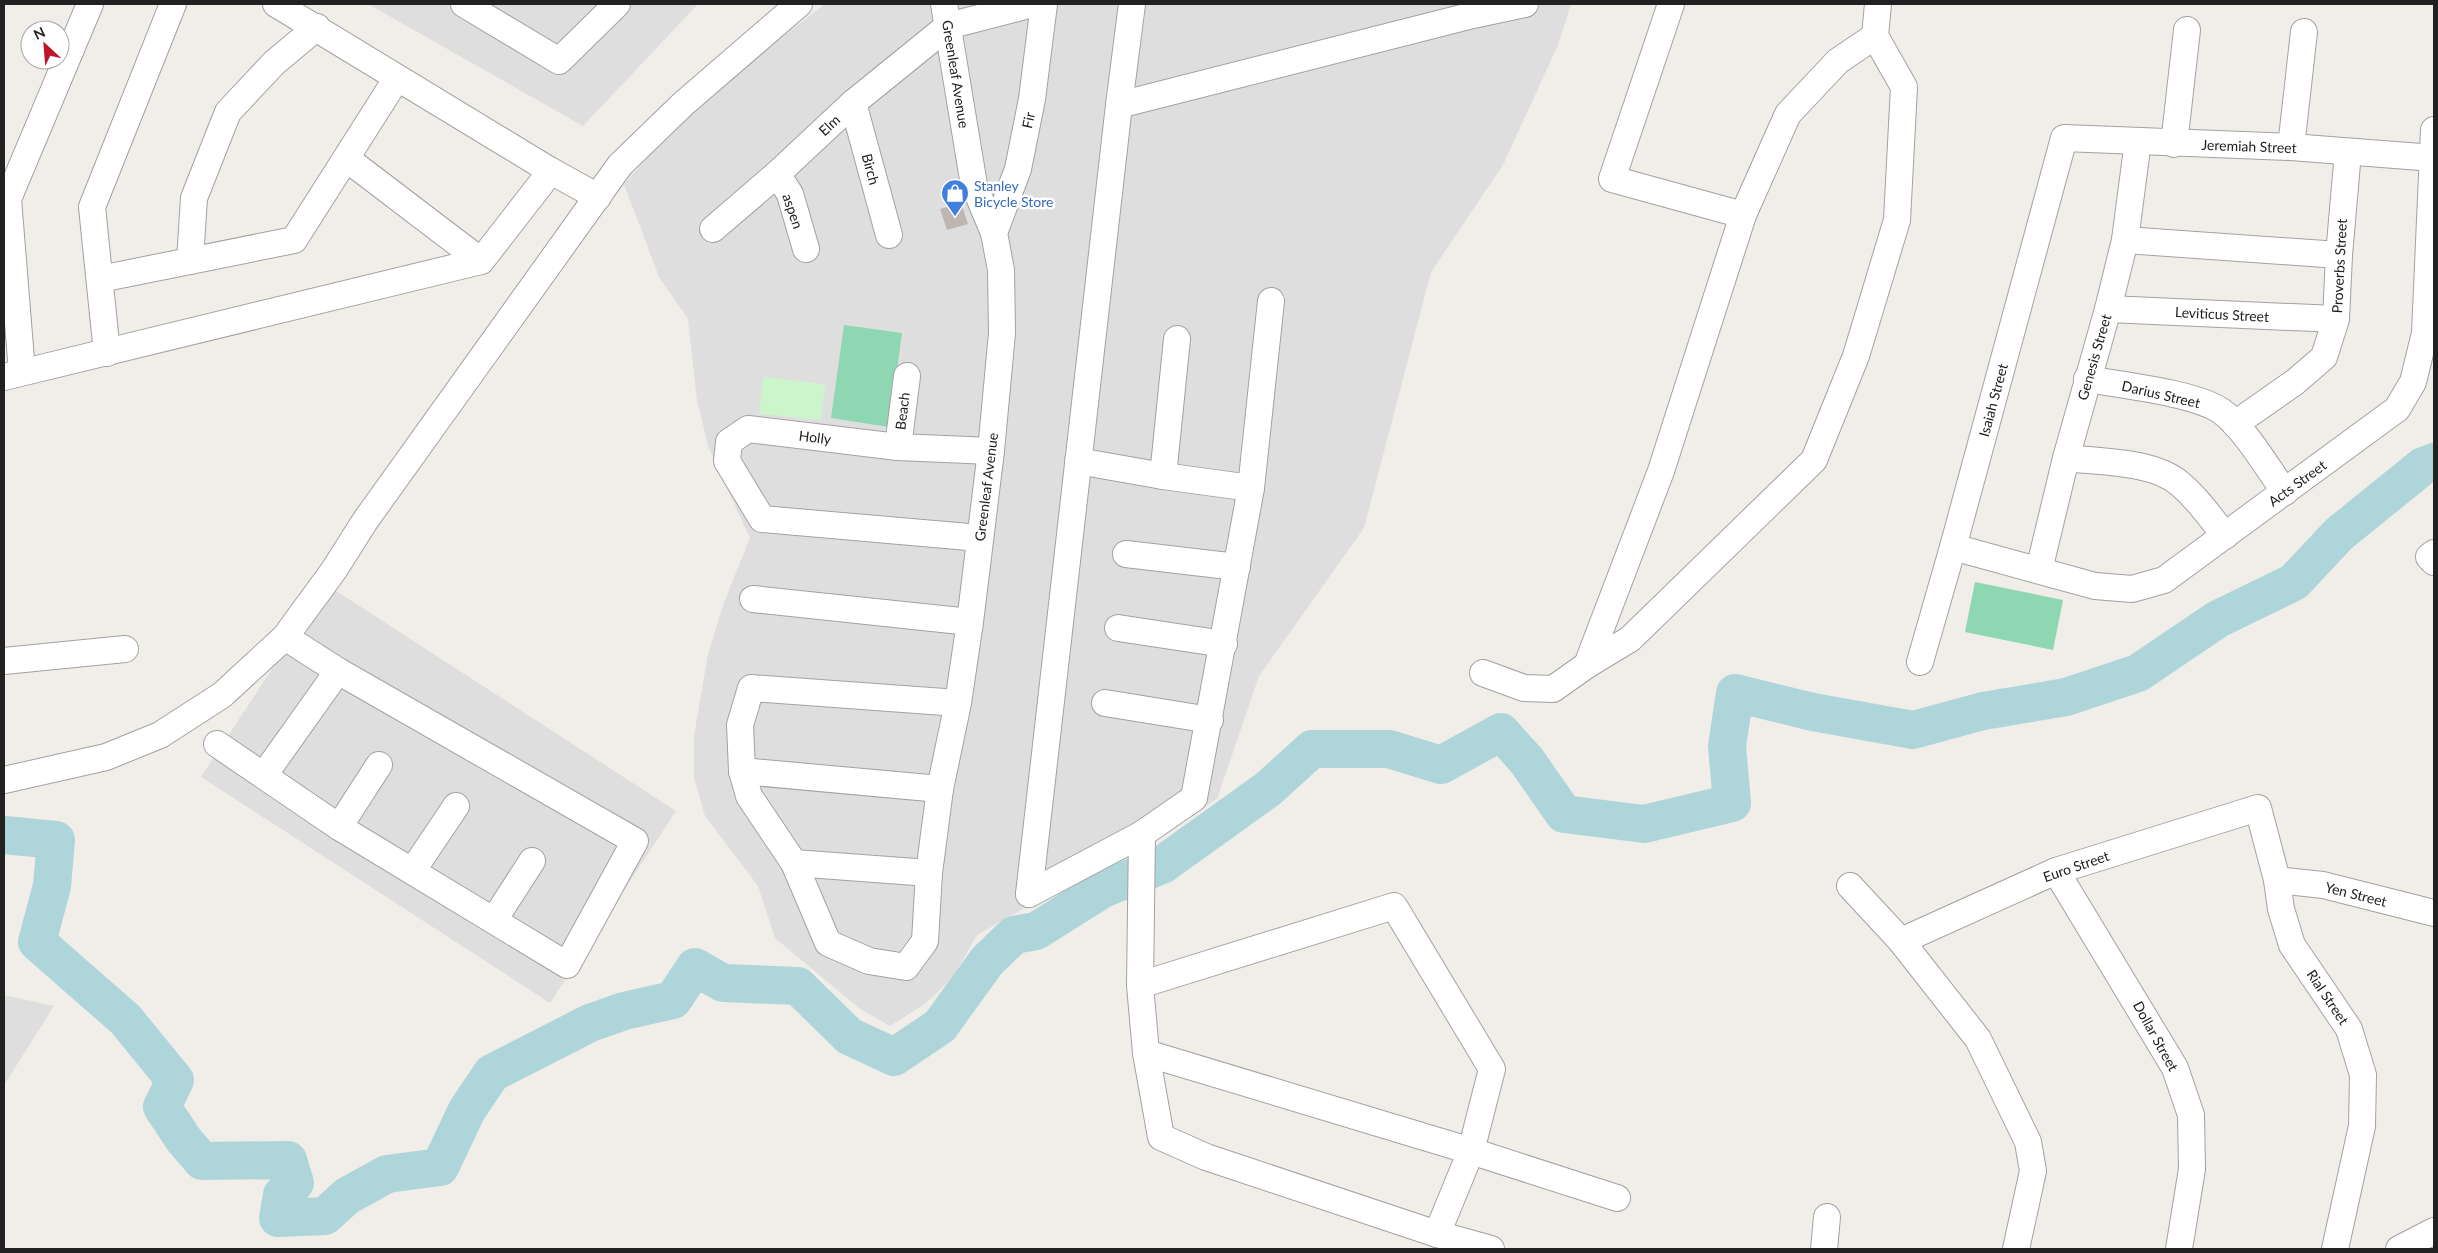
<svg xmlns="http://www.w3.org/2000/svg" width="2438" height="1253" font-family="Lato,sans-serif">
	<style>
		.residential { fill: #dfdede }
		.park { fill: #cdf5cb }
		.pitch { fill: #8fd7b2 }
		.pier { fill: #fff }
		.lines { fill: none; stroke-linecap: round; stroke-linejoin: round }
		.river { stroke: #aed5da; stroke-width: 38 }
		.building { fill: #beb6b2 }
		.minor-casing { stroke: #a2a2a2; stroke-width: 28 }
		.minor { stroke: #fff; stroke-width: 26 }
		.labels { text-anchor: middle; dominant-baseline: central; stroke-width: 5; stroke-linejoin: round; paint-order: stroke }
		.street-label { font-size: 14px; fill: #212121; stroke: #fff }
		.shop-label { font-size: 14px; fill: #366cbe; stroke: #fff; text-anchor: start }
	</style>
	<rect width="100%" height="100%" fill="#f1ede9"/>
	<g class="residential">
		<path d="M368,4H698L583,126Z"/>
		<path d="M825,4H1571L1558,45L1503,165L1431,272L1364,528L1259,676L1217,799L977,935L953,977L925,1004L890,1026L859,1008L775,938L758,886L705,816L694,778V736L708,654L724,602L750,538L709,449L697,400L688,319L659,277L624,184L666,137L750,62Z"/>
		<path d="M327,585L676,811L550,1003L201,777Z"/>
		<path d="M4,995L54,1006L4,1085Z"/>
	</g>
	<path class="park" d="M763,377L825,384L821,420L759,414Z"/>
	<g class="pitch">
		<path d="M844,325L902,333L889,427L831,418Z"/>
		<path d="M1975,582L2063,600L2053,650L1965,632Z"/>
	</g>
	<path class="pier" d="M4,818L13,820L6,853H4Z"/>
	<g class="lines">
		<path class="river" d="M4,835L56,840L52,886L37,942L125,1019L175,1080L162,1107L184,1140L202,1161L288,1160L295,1183L282,1195L278,1218L325,1216L347,1196L387,1174L440,1167L467,1110L492,1073L590,1023L624,1011L673,1000L695,967L723,983L798,986L849,1036L894,1057L940,1026L987,961L1014,935L1036,931L1103,889L1162,865L1268,789L1312,749H1389L1441,765L1501,732L1527,761L1564,814L1644,824L1732,803L1727,746L1735,693L1813,712L1913,730L1983,711L2066,697L2138,673L2218,619L2294,582L2339,534L2423,466L2434,462"/>
	</g>
	<path class="building" d="M961,203L968,224L947,230L940,209Z"/>
	<g class="lines">
		<g class="minor-casing">
			<g id="minor">
				<path d="M464,4L559,61L617,4"/>
				<path d="M944,4L974,185L994,233L1001,270L1002,333L991,451L970,622L958,703L940,789L929,873L925,941L906,967L869,961L828,943L794,863L749,796L742,771L740,725L751,688L958,703"/>
				<path d="M1671,4L1612,179L1743,215L1788,114L1838,61L1875,36"/>
				<path d="M853,103L889,235"/>
				<path d="M1119,105L1473,15L1525,4"/>
				<path d="M2174,144L2187,30"/>
				<path d="M2291,147L2304,32"/>
				<path d="M347,159L481,261"/>
				<path d="M551,171L598,197"/>
				<path d="M777,174L790,194L806,249"/>
				<path d="M713,229L777,174L853,103L948,26L1033,4"/>
				<path d="M994,233L1018,169L1032,99L1044,4"/>
				<path d="M2125,240L2339,255"/>
				<path d="M190,261L194,198L228,112L274,63L317,27"/>
				<path d="M100,279L294,240L397,78"/>
				<path d="M2108,309L2336,319"/>
				<path d="M107,353L92,207L173,4"/>
				<path d="M22,372L8,199L90,4"/>
				<path d="M4,377L481,261L551,171L276,4"/>
				<path d="M2087,379C2121,385 2195,393 2221,411C2244,427 2268,469 2285,492"/>
				<path d="M2235,424L2295,382L2324,357L2336,319L2339,255L2348,152"/>
				<path d="M898,447L907,376"/>
				<path d="M2066,458C2100,462 2154,461 2180,484C2198,499 2211,518 2225,536"/>
				<path d="M1078,461L1163,476L1251,488"/>
				<path d="M1163,476L1177,339"/>
				<path d="M980,538L762,519L727,461L729,442L748,429L898,447L991,451"/>
				<path d="M1953,547L2095,586L2132,589L2164,580L2397,409L2413,382L2425,333L2434,130"/>
				<path d="M2434,553L2429,557L2434,562"/>
				<path d="M1126,554L1237,567"/>
				<path d="M2039,570L2066,458L2108,309L2125,240L2138,141"/>
				<path d="M753,599L970,622"/>
				<path d="M1118,628L1224,644"/>
				<path d="M4,661L125,649"/>
				<path d="M1920,662L1953,547L2064,138L2291,147L2434,158"/>
				<path d="M1587,665L1630,639L1814,460L1856,356L1897,220L1904,87L1875,36L1878,4"/>
				<path d="M1483,673L1524,688L1553,689L1587,665L1661,471L1743,215"/>
				<path d="M1105,703L1210,720"/>
				<path d="M217,744L339,827L567,965L635,841L338,671L285,637"/>
				<path d="M742,771L940,789"/>
				<path d="M264,775L338,671"/>
				<path d="M4,780L106,757L160,735L222,695L285,637L334,570L365,521L620,165L683,104L799,4"/>
				<path d="M339,827L379,765"/>
				<path d="M1142,834L1140,985L1146,1053L1161,1137L1206,1157L1437,1234L1491,1249"/>
				<path d="M794,863L929,873"/>
				<path d="M413,870L456,806"/>
				<path d="M2056,871L2175,1068L2191,1115L2192,1169L2179,1249"/>
				<path d="M2277,880L2323,885L2434,913"/>
				<path d="M1850,886L1901,941L1978,1039L2028,1142L2033,1171L2016,1249"/>
				<path d="M1029,894L1119,105L1132,4"/>
				<path d="M1029,894L1142,834L1194,798L1251,488L1271,301"/>
				<path d="M494,920L532,861"/>
				<path d="M1901,941L2056,871L2258,808L2277,880L2281,909L2292,945L2349,1029L2363,1075L2362,1126L2335,1249"/>
				<path d="M1140,985L1394,906L1492,1069L1471,1151L1437,1234"/>
				<path d="M1146,1053L1471,1151L1617,1198"/>
				<path d="M1824,1249L1827,1217"/>
				<path d="M2399,1249L2434,1231"/>
			</g>
		</g>
		<use href="#minor" class="minor"/>
	</g>
	<defs>
		<g id="shop-pin" transform="scale(1.4375)"><path d="M0 17L-7.5 6A9.5 9.5 0 1 1 7.5 6Z" fill="#3f7fe0" stroke="#fff"/><path d="M-5-2.5h2.3a2.7 3.5 0 0 1 5.4 0H5L5.5 6h-11ZM-1.5-2.5h3a1.5 2.3 0 0 0-3 0Z" fill="#fff"/></g>
	</defs>
	<g fill-rule="evenodd">
		<use href="#shop-pin" x="955" y="193"/>
	</g>
	<g class="labels">
		<g class="street-label">
			<text transform="translate(956 74) rotate(81)">Greenleaf Avenue</text>
			<text transform="translate(1028 120) rotate(-78)">Fir</text>
			<text transform="translate(829 125) rotate(-43)">Elm</text>
			<text transform="translate(2249 146) rotate(2)">Jeremiah Street</text>
			<text transform="translate(871 169) rotate(75)">Birch</text>
			<text transform="translate(793 211) rotate(71)">aspen</text>
			<text transform="translate(2339 266) rotate(-87)">Proverbs Street</text>
			<text transform="translate(2222 314) rotate(3)">Leviticus Street</text>
			<text transform="translate(2094 357) rotate(-74)">Genesis Street</text>
			<text transform="translate(2161 394) rotate(13)">Darius Street</text>
			<text transform="translate(1993 400) rotate(-75)">Isaiah Street</text>
			<text transform="translate(902 411) rotate(-83)">Beach</text>
			<text transform="translate(815 437) rotate(7)">Holly</text>
			<text transform="translate(2297 483) rotate(-36)">Acts Street</text>
			<text transform="translate(986 487) rotate(-83)">Greenleaf Avenue</text>
			<text transform="translate(2076 866) rotate(-19)">Euro Street</text>
			<text transform="translate(2356 894) rotate(14)">Yen Street</text>
			<text transform="translate(2328 997) rotate(56)">Rial Street</text>
			<text transform="translate(2156 1036) rotate(61)">Dollar Street</text>
		</g>
		<g class="shop-label">
			<text x="974" y="185">Stanley<tspan x="974" dy="16">Bicycle Store</tspan></text>
		</g>
	</g>
	<rect width="2438" height="1253" fill="none" stroke="#212121" stroke-width="10"/>
	<g transform="translate(45 45) rotate(334)"><circle r="24" fill="#ffffff" stroke="#a6a6a6"/>
	<path d="M0-4L9 19L0 12L-9 19Z" fill="#bf1429"/>
	<text y="-8" font-size="14" font-weight="bold" text-anchor="middle" fill="#212121">N</text>
	</g>
</svg>
